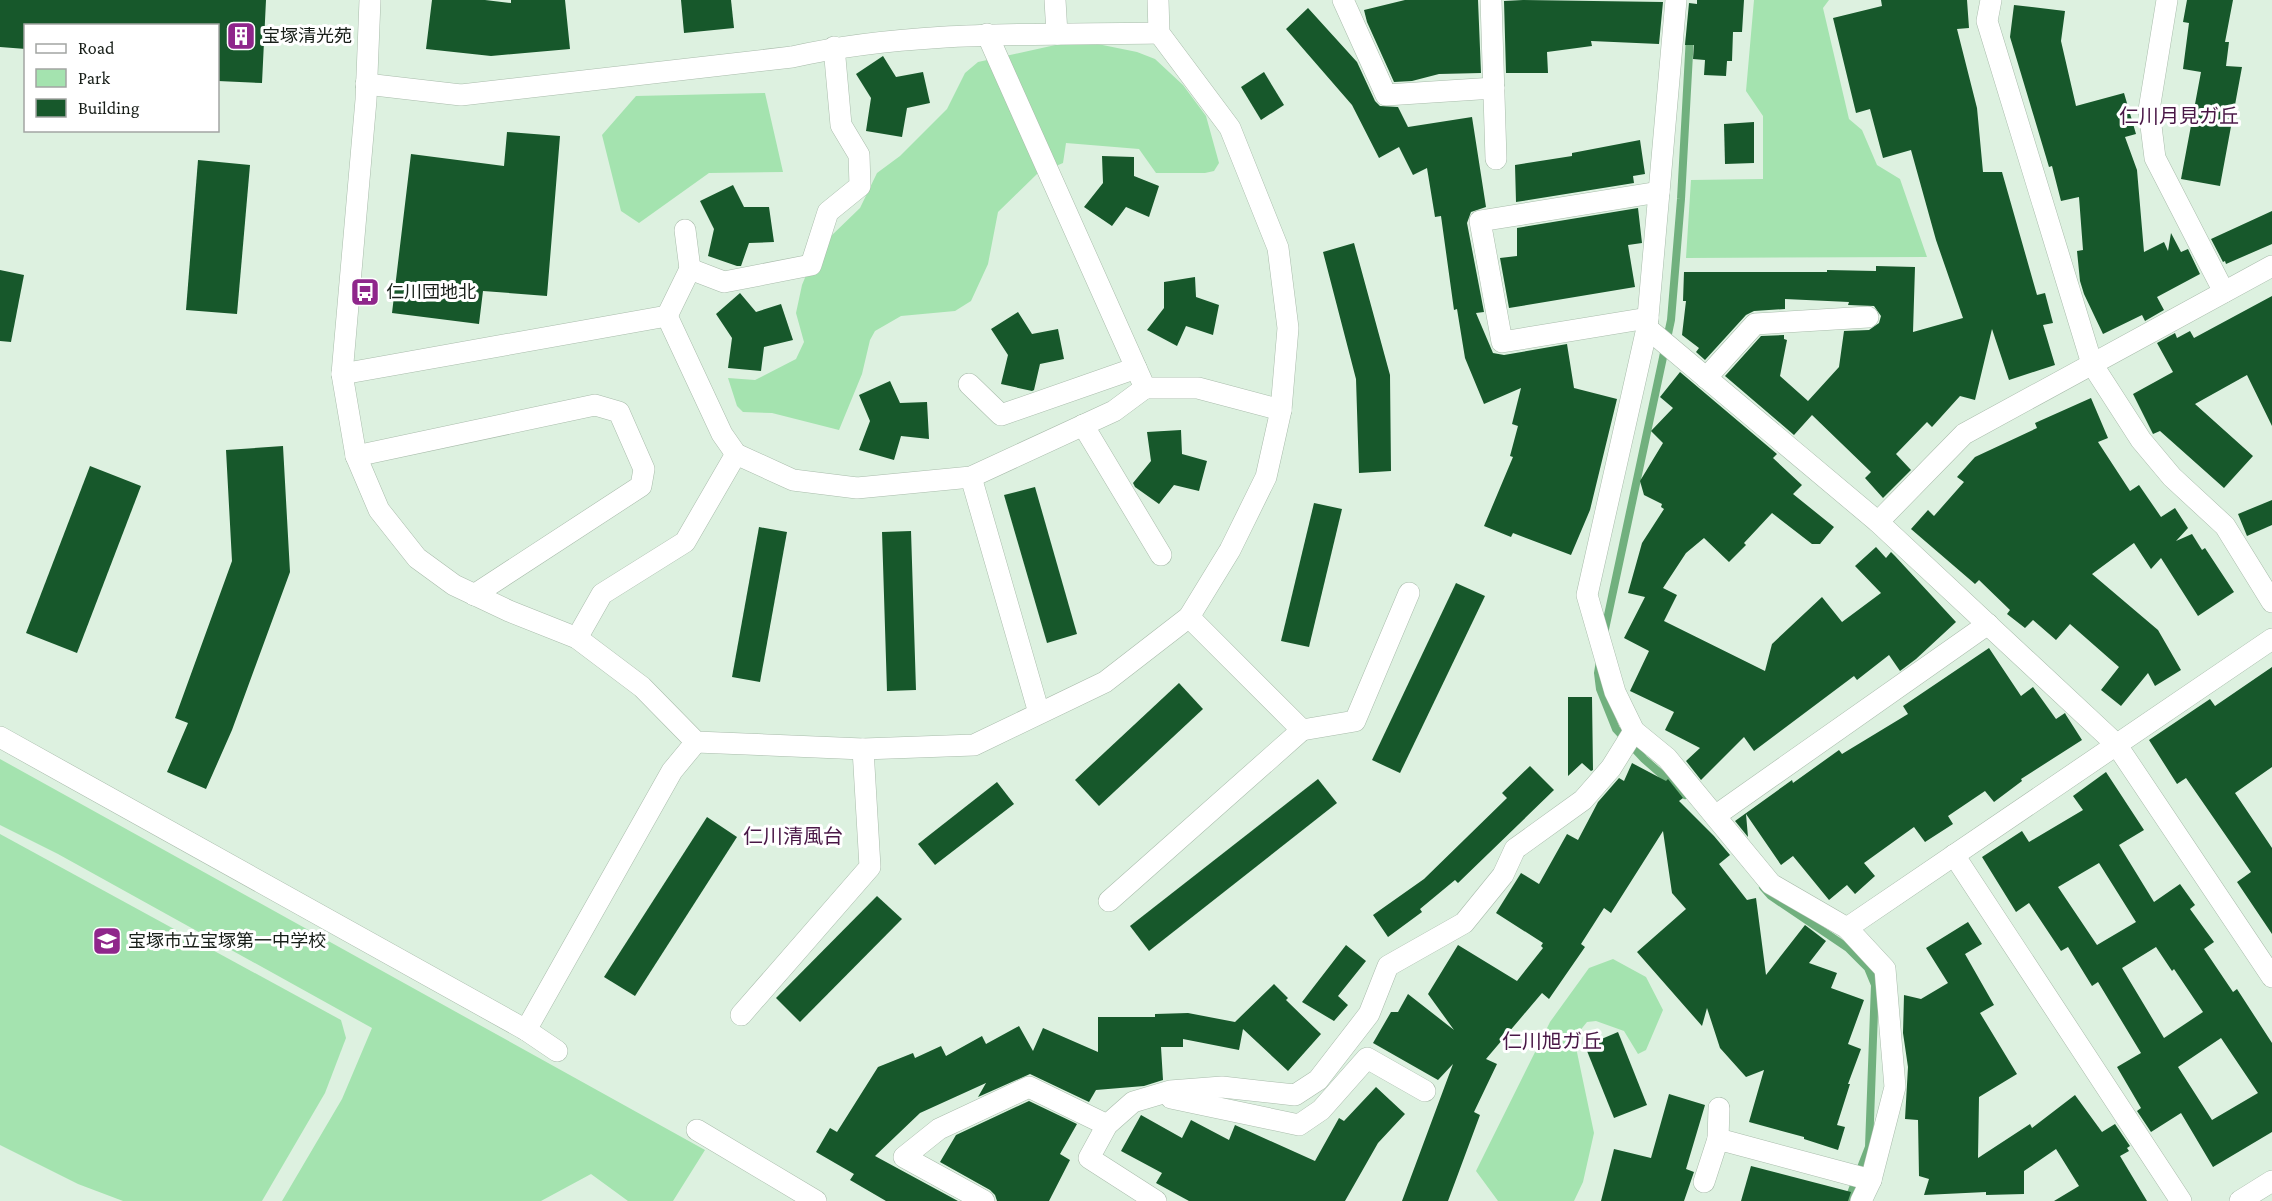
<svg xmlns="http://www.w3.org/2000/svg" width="2272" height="1201" font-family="'Crimson Pro','Noto Sans JP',serif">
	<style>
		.green { fill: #a4e3af }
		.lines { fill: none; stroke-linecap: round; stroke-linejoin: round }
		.stream { stroke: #71b07e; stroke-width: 8 }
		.building { fill: #17582b; fill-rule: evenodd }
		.street-casing { stroke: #a9bcab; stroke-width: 22 }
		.street { stroke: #fff; stroke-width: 21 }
		.labels { text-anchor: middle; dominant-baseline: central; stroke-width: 6; stroke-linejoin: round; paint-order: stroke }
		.poi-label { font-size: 18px; fill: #171e18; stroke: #fff; text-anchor: start }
		.neighbourhood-label { font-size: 20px; fill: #491746; stroke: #fff }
	</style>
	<rect width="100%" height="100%" fill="#ddf1e0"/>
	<g class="green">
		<path d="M1754,0H1829L1823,8L1849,119L1862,130L1877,165L1900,179L1927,257L1686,258L1691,180L1763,179V116L1746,91Z"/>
		<path d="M1078,40L1137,52L1155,59L1183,85L1206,116L1219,163L1214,171L1205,173H1156L1139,149L1066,143L1063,163L1037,174L998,212L988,264L971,301L955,311L901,316L875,331L870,340L862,374L839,430L772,413L743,412L737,406L728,378L755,380L796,359L804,342L796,313L802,285L809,268L831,236L860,208L877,173L900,156L947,109L965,73L978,62Z"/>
		<path d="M765,93L783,172L709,173L639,223L621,211L602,135L636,96Z"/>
		<path d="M0,759L705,1150L673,1201H628L591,1174L541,1201H282L342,1099L372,1028L58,854L0,825Z"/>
		<path d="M0,834L341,1020L346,1038L325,1093L262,1201H123L78,1184L0,1145Z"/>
		<path d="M1613,959L1646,977L1663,1010L1646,1050L1638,1054L1624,1031L1596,1021L1587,1022L1574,1038L1594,1133L1583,1182L1574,1201H1498L1476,1171L1550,1022L1589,968Z"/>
	</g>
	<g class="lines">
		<g class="stream">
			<path d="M1604,634L1671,320L1681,199L1690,36"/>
			<path d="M1600,661L1598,673L1600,689L1616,729L1644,759L1685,795"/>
			<path d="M1763,887L1771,896L1848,948L1868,968L1875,985L1869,1147L1848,1201"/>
		</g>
	</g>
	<g class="building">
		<path d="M0,0H266L262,83L218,81V26H26V49L0,47Z"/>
		<path d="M432,0H485L511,3V0H565L570,49L491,56L426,49Z"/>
		<path d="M681,0H731L734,28L684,33Z"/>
		<path d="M1405,0H1478L1481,73L1439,74L1412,81L1394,82L1367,22L1364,10Z"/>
		<path d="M1523,0L1663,2L1659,44L1591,41L1592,46L1547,52L1548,73H1506L1504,1Z"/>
		<path d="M1697,0H1744L1742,32H1733L1732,61H1727L1726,76L1704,75L1705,60L1693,59L1694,45H1685L1689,3L1697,4Z"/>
		<path d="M1881,0H1967L1969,28L1957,29L1977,108L1983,172H2002L2037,295L2045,293L2053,323L2043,325L2055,365L2009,380L1992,329L1975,400L1960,396L1932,427L1927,422L1896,454L1911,470L1883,498L1865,478L1871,472L1812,415L1794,435L1725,376L1761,336L1784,335V339L1787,340L1780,376L1808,401L1839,367L1844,331L1869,330L1879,323L1881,316L1874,306L1848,305L1849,302L1785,299V309L1754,311L1746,315L1705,360L1696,352L1699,348L1682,335L1686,301H1683L1684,272H1827V270L1876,271V266L1915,267L1913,332L1963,318L1936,240L1911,150L1883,158L1870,109L1856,113L1833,18L1882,6Z"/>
		<path d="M2187,0H2233L2225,42H2229L2226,66L2242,67L2220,186L2181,179L2201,72L2183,69L2189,23L2183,22Z"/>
		<path d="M2014,5L2065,11L2061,41L2076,106L2124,93L2136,134L2125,137L2137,170L2144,252L2164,242L2168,251L2171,233L2181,252L2188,249L2200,274L2157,297L2164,310L2145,321L2142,315L2103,334L2084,294L2080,281L2077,251L2083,250L2079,197L2061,201L2052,166L2049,167L2010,37Z"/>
		<path d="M1308,8L1357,62L1375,101L1380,106L1398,107L1408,127L1472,117L1486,207L1471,212L1467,223L1484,312L1476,313L1493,353L1504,355L1567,344L1574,388L1617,399L1590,510L1571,555L1513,533L1511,537L1484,526L1513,457L1510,456L1518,426L1512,424L1521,388L1484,404L1465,358L1457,309L1454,310L1441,216L1435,217L1427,168L1413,175L1399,147L1379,158L1352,105L1286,29Z"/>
		<path d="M883,56L896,77L923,72L930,103L907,108L902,137L866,131L871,98L856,74Z"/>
		<path d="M1264,72L1284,105L1261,120L1241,87Z"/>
		<path d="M1754,122V163L1725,164L1724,124Z"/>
		<path d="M507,132L560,136L547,296L483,291L479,324L392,313L411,154L504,166Z"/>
		<path d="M1640,140L1645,174L1633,176L1634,183L1516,202L1515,165L1572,156V153Z"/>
		<path d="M1102,156L1134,157V176L1159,186L1149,217L1126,207L1112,226L1084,207L1103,183Z"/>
		<path d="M198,160L250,165L237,314L186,310Z"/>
		<path d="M733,185L744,207H769L774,242L749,243L741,266H737L708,256L714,229L700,201Z"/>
		<path d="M1638,208L1642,243L1628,245L1635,287L1509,308L1500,258L1517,256V228Z"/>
		<path d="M2272,211V244L2226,264L2225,261L2223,262L2211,239Z"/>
		<path d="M1354,243L1390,375L1391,471L1359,473L1356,379L1323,252Z"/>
		<path d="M0,270L24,275L11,342L0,341Z"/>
		<path d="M1195,277L1196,297L1219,305L1213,335L1186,326L1177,346L1147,330L1164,308V282Z"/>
		<path d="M740,293L756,312L781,304L793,340L764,347L761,371L728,368L732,338L716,314Z"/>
		<path d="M2272,296V426L2247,375L2195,404L2253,456L2224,488L2160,431L2153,434L2133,394L2173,372L2157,343L2175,333L2177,338L2190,331L2194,338Z"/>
		<path d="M1018,312L1032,334L1058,329L1064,359L1040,364L1034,390L1032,391L1001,384L1008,355L991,329Z"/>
		<path d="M1680,372L1777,454L1773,458L1802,485L1793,494L1834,527L1820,544H1812L1772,513L1744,543L1746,545L1729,562L1704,538L1686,553L1663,588L1677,595L1664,621L1765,671L1772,644L1822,597L1842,622L1881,593L1855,566L1876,547L1886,558L1891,552L1895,556L1956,622L1916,659L1900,671L1889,655L1857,680L1854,676L1754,751L1744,737L1701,780L1686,761L1700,748L1665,730L1674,712L1630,691L1649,651L1624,638L1645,597L1628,593L1642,543L1664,509L1661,507L1662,504L1644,495L1640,481L1663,443L1651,431L1673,408L1660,397Z"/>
		<path d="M890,381L900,403L927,402L929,439L901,436L894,460L859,450L870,421L859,395Z"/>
		<path d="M2091,398L2108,438L2098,442L2130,491L2139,485L2161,517L2175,508L2188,528L2176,541L2192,534L2202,550L2205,548L2234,592L2198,616L2161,558L2151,569L2134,543L2092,574L2158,630L2181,670L2155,686L2148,673L2121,706L2101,690L2119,667L2070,624L2056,640L2033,620L2025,628L2007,614L2010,610L1979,580L1975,584L1911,529L1928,510L1934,516L1964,482L1957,477L1975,457L2037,428L2035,423Z"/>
		<path d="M1181,430L1182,454L1207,461L1199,491L1174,485L1159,504L1135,487L1133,483L1151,461L1147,432Z"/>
		<path d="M283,446L290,572L232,730L206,789L167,772L188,723L175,718L232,561L226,450Z"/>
		<path d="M90,466L141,486L77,653L26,633Z"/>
		<path d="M1035,487L1077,634L1047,643L1004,495Z"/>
		<path d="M2272,500V525L2247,536L2238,514Z"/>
		<path d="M1314,503L1342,509L1309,647L1281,641Z"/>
		<path d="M759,527L787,532L760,682L732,677Z"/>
		<path d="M911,531L916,690L887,691L882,532Z"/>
		<path d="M1456,583L1485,596L1400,773L1372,760Z"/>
		<path d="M1989,648L2021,696L2033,687L2056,719L2065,713L2066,715L2082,740L2021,779L2022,781L1994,802L1985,791L1948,816L1953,824L1925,842L1914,827L1864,863L1875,876L1855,894L1847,885L1829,900L1793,856L1781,865L1746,814L1748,837L1735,821L1792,780L1793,783L1839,750L1842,754L1908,714L1903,706Z"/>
		<path d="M2272,667V767L2235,793L2272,848V934L2237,882L2251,872L2186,778L2177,784L2149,740L2210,699L2215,706Z"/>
		<path d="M1179,683L1203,709L1099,806L1075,780Z"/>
		<path d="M1568,697H1592L1593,770L1591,771L1582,763L1568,776Z"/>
		<path d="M1632,763L1666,781L1668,779L1683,798L1679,801L1714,836L1730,855L1719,864L1747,900L1756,898L1766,975L1805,925L1826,941L1809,963L1837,973L1831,988L1864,1000L1848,1044L1861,1049L1848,1084H1850L1837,1125L1845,1127L1838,1150L1804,1139V1137L1749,1122L1764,1070L1746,1077L1720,1048L1707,1008L1702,1026L1637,952L1686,909L1672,893L1663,831L1611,913L1604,908L1581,944L1585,947L1549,999L1542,993L1486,1059L1497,1064L1474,1112L1480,1115L1448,1201H1402L1453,1064L1438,1080L1373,1043L1391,1012H1398L1408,994L1454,1030L1428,994L1458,945L1517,981L1543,948L1541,946L1543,943L1496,913L1521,873L1539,884L1567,834L1578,840L1598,802L1619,778L1624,781Z"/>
		<path d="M1530,766L1554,790L1458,883L1455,880L1420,909L1422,912L1388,937L1373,915L1424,879L1507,798L1502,793Z"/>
		<path d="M2106,772L2144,830L2119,845L2154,902L2180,884L2195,905L2190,909L2214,942L2204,949L2233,992L2237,989L2272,1043V1132L2213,1167L2181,1113L2151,1132L2137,1111L2141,1108L2117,1067L2141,1053L2098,982L2092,986L2068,947L2061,951L2029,903L2016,912L1982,857L2022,831L2029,842L2083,810L2073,796ZM2099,863L2136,922L2097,945L2058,887ZM2156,947L2172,971L2174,969L2203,1012L2164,1038L2122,968ZM2221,1038L2258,1093L2212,1120L2178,1067Z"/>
		<path d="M1318,779L1337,803L1149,951L1130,926Z"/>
		<path d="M997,782L1014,804L935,865L918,844Z"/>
		<path d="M707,817L737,837L635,996L604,977Z"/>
		<path d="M877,896L902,919L800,1022L776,998Z"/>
		<path d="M1968,922L1982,944L1965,954L1994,1005L1980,1013L2017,1074L1979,1097L1978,1158L2030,1124L2032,1128L2075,1095L2102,1132L2115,1124L2130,1146L2127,1148L2129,1151L2120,1156L2147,1201H2054L2079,1186L2056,1149L2024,1171V1194L1986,1195V1192L1924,1195L1929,1179L1919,1176L1918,1120L1905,1119L1908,1067L1903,1033L1904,995L1921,999L1948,983L1926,948Z"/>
		<path d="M1346,945L1366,961L1338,996L1348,1005L1334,1021L1302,1002Z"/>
		<path d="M1274,984L1288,998L1286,1000L1321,1034L1288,1071L1243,1029L1239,1050L1183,1039V1047H1161L1163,1080L1144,1086L1096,1090L1089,1102L1030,1074L978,1097L986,1083L920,1113L875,1156L958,1201H886L850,1180L854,1174L816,1152L830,1128L837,1132L878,1067L913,1053L915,1058L941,1046L946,1056L982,1036L986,1044L1019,1026L1033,1051L1043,1028L1098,1052V1017H1155V1014L1188,1013L1235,1022Z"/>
		<path d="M1618,1032L1647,1105L1614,1118L1585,1046Z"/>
		<path d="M1376,1087L1405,1114L1378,1143L1345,1201H1189L1156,1183L1162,1173L1121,1151L1141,1115L1182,1138L1191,1120L1229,1140L1235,1125L1315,1161L1339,1118L1344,1121Z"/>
		<path d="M1669,1094L1705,1105L1686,1169L1694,1172L1684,1201H1601L1614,1149L1651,1158Z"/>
		<path d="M1029,1101L1077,1124L1060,1154L1070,1160L1049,1201H997L995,1195L990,1190L940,1162L956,1135Z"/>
		<path d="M1751,1166L1851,1192L1848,1201H1741Z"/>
	</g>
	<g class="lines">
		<g class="street-casing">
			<g id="street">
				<path d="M370,0L366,100L342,374L356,456L379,510L417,558L454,585L509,611L577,638L642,687L696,742L863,749L974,745L1105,682L1189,617L1230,550L1266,477L1281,410L1288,328L1278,248L1230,128L1159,33L1158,0"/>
				<path d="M1055,0L1057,34"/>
				<path d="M1343,0L1386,95L1494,88"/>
				<path d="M1491,0L1496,159"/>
				<path d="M1676,0L1647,328L1587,595L1615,692L1634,731L1667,758L1771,884L1847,928L1885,969L1895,1087L1871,1180L1861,1201"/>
				<path d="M1991,0L1987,21L2092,364L2141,440L2172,477L2225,526L2272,602"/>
				<path d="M2167,0L2149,110L2155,158L2224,292"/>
				<path d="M987,34L1145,388H1198L1281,410"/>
				<path d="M366,84L461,95L792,57C912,30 1037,35 1159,33"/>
				<path d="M685,230L690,269"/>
				<path d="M667,316L690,269L724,282L811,265L828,212L860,186L859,155L841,125L834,47"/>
				<path d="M1648,318L1502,342L1480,221L1659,192"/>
				<path d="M1647,328L1878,522L2116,744L2272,977"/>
				<path d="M342,374L667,316L722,434L736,454L793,480L857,488L971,477L1114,411L1145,388"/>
				<path d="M1706,378L1755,324L1868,317"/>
				<path d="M969,384L1001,415L1136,368"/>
				<path d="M1083,425L1161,555"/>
				<path d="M356,456L595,405L619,412L644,469L641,486L474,595"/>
				<path d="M971,477L1039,713"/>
				<path d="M1878,522L1964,434L2272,266"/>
				<path d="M1189,617L1302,730L1355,721L1409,593"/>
				<path d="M577,638L602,594L685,542L736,454"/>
				<path d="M0,737L526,1030L557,1051"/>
				<path d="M1715,816L1988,624"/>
				<path d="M1954,855L2181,1201"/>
				<path d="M1109,901L1302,730"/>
				<path d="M1847,928L2272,639"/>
				<path d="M741,1015L870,867L863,749"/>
				<path d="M526,1030L672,771L696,742"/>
				<path d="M1171,1098L1299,1125L1321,1110L1367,1058L1425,1091"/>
				<path d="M697,1130L816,1201"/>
				<path d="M1718,1139L1719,1108"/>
				<path d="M1704,1182L1718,1139L1871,1180"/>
				<path d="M984,1201L904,1157L939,1129L1029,1087L1107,1125"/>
				<path d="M1156,1201L1089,1158L1107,1125L1133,1102L1170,1091L1222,1087L1295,1095L1318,1080L1369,1014L1388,966L1464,923L1503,875L1515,849L1583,800L1611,768L1634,731"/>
				<path d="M2240,1201L2272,1181"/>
			</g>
		</g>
		<use href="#street" class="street"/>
	</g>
	<defs>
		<g id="building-square" transform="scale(1.5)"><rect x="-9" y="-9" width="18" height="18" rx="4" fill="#8f268b" stroke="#fff"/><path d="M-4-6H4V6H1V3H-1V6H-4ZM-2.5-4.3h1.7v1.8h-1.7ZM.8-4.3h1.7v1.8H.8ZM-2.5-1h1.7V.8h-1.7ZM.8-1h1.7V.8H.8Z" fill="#fff"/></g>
		<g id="bus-square" transform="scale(1.5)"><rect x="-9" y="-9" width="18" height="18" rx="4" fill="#8f268b" stroke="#fff"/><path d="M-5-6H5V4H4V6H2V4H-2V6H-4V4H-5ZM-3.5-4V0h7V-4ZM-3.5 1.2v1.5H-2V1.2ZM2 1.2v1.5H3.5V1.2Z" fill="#fff"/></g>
		<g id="school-square" transform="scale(1.5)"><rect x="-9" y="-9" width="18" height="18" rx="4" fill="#8f268b" stroke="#fff"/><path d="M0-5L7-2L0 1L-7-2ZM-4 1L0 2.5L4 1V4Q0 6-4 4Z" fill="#fff"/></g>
	</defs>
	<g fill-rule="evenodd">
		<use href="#building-square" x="241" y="36"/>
		<use href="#bus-square" x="365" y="292"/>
		<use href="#school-square" x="107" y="941"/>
	</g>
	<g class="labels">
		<g class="poi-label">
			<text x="262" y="36">宝塚清光苑</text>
			<text x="386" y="292">仁川団地北</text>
			<text x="128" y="941">宝塚市立宝塚第一中学校</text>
		</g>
		<g class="neighbourhood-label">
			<text x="2179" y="116">仁川月見ガ丘</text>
			<text x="793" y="836">仁川清風台</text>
			<text x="1552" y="1041">仁川旭ガ丘</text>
		</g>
	</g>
	<rect x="24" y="24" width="195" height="108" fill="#ffffff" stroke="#a2a5a3" stroke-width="1.5"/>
	<rect x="36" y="44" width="30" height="9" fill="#ffffff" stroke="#a2a5a3" stroke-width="1.5"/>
	<text x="78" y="54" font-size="18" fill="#171e18">Road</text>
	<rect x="36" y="69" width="30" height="18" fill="#a4e3af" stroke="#a2a5a3" stroke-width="1.5"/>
	<text x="78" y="84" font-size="18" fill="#171e18">Park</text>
	<rect x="36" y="99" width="30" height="18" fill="#17582b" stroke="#a2a5a3" stroke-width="1.5"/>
	<text x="78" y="114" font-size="18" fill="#171e18">Building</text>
</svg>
